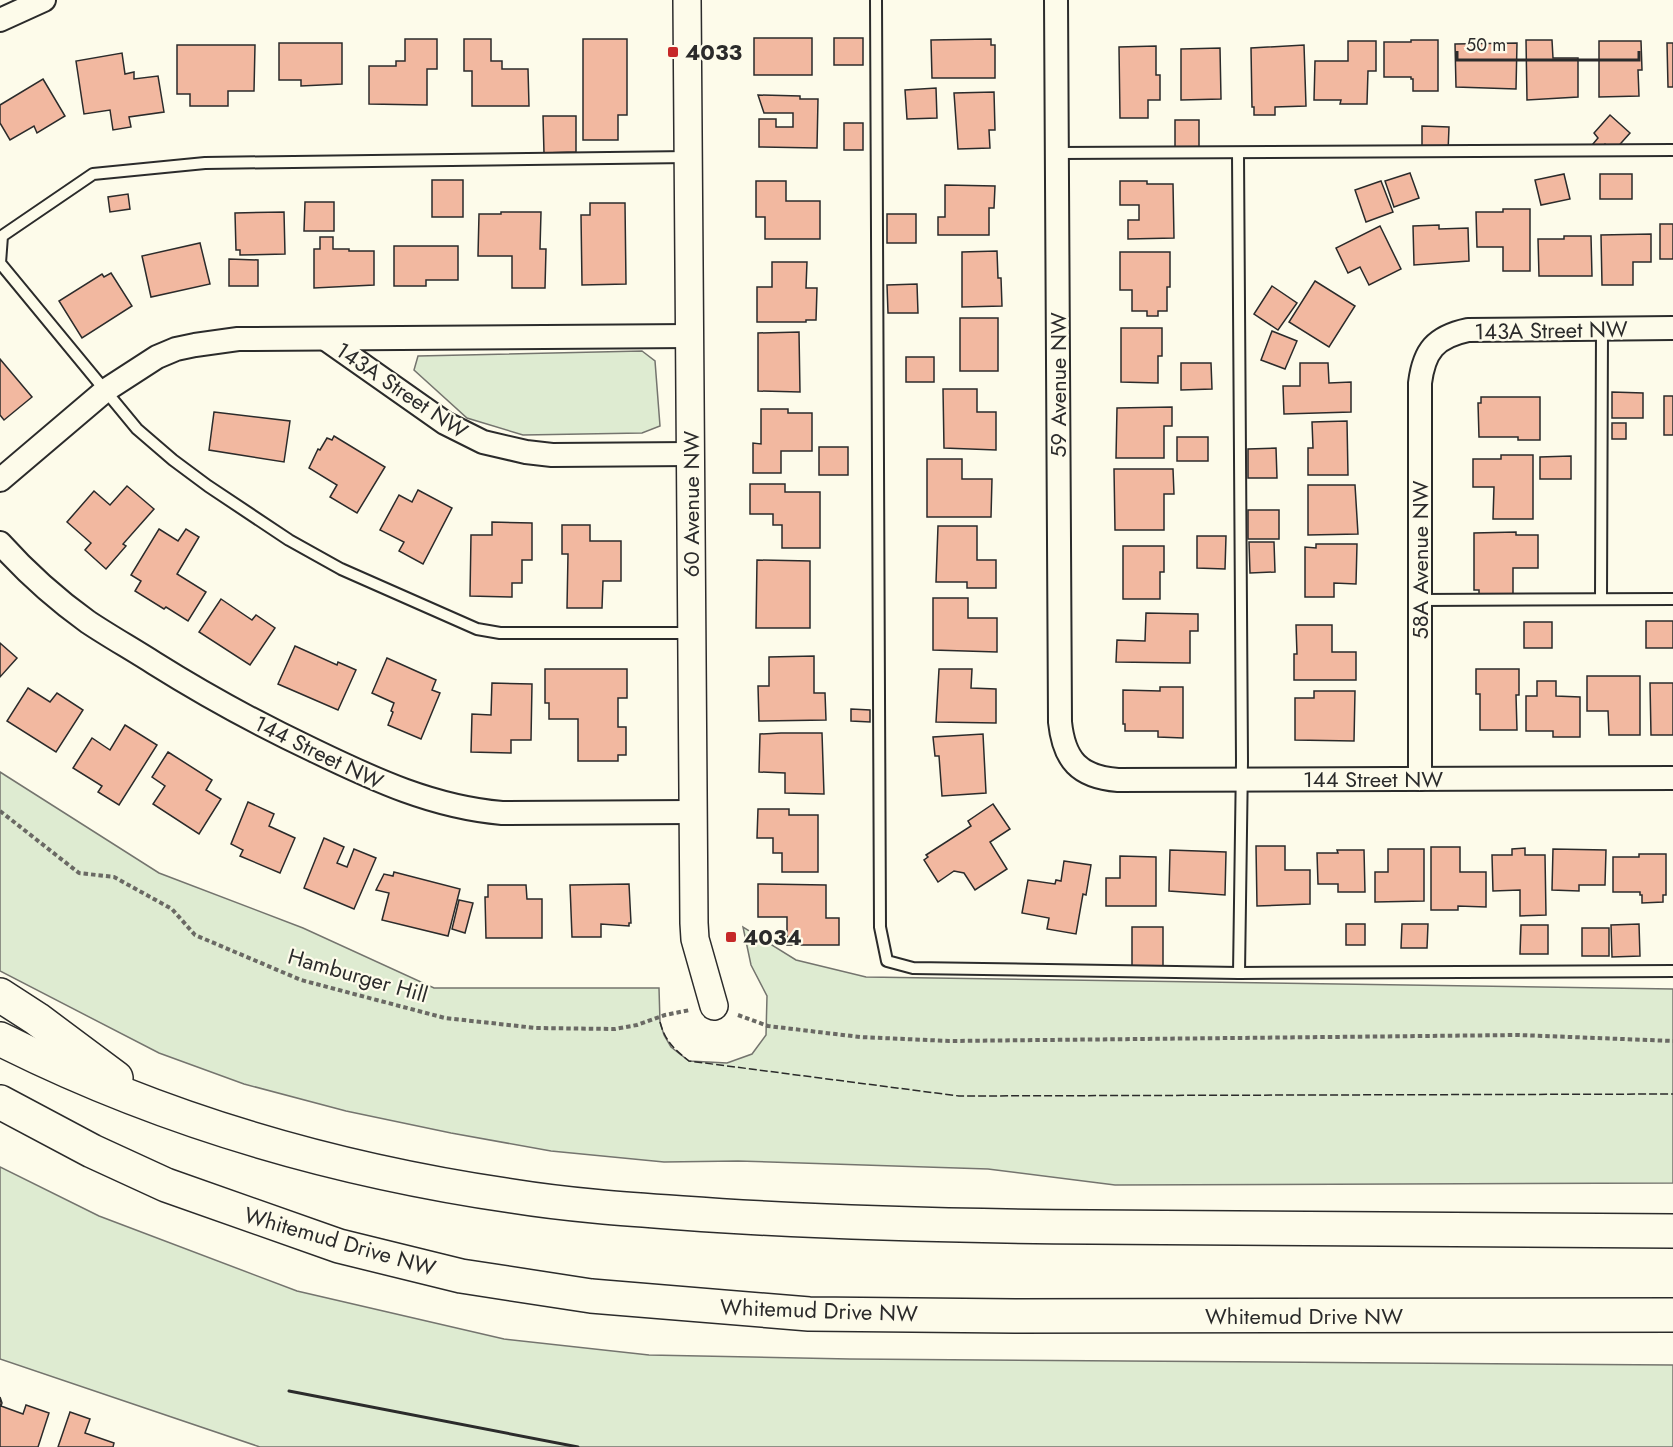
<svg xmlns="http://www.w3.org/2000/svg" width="1673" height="1447" font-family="Jost,sans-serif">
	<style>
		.green { fill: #deebd1; stroke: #74746e; stroke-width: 1.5 }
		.building { fill: #f2b8a0; stroke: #2b2b2b; stroke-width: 1.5 }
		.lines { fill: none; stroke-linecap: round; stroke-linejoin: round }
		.service-casing { stroke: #2b2b2b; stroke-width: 14 }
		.minor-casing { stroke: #2b2b2b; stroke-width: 26 }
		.tertiary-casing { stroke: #2b2b2b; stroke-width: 30 }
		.motorway-casing { stroke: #2b2b2b; stroke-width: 36 }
		.path { stroke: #6a6964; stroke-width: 4; stroke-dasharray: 4.5 3; stroke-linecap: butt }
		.service { stroke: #fdfbea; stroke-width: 10 }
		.minor { stroke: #fdfbea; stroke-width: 22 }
		.tertiary { stroke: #fdfbea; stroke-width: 27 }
		.motorway { stroke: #fdfbea; stroke-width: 33 }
		.fence { stroke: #2b2b2b; stroke-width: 1.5; stroke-dasharray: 8 3; stroke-linecap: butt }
		.wall { stroke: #2b2b2b; stroke-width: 3 }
		.poi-dot { fill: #c62828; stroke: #fdfbea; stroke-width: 2 }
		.labels { text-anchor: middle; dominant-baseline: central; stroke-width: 4.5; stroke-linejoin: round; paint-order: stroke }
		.poi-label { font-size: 22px; font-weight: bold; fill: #2b2b2b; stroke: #fdfbea; text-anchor: start }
		.street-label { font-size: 22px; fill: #2b2b2b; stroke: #fdfbea }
	</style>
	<rect width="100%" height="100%" fill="#fdfbea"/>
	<g class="green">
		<path d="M642,351L655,361L660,426L642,433L523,435L467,418L414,370L418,356Z"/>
		<path d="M0,772L159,873L303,928L434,988H659L660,1022L664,1035L671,1047L689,1061L727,1063L752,1054L766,1035L767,996L751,965L743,927L796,960L866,977L1673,989V1183L1115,1185L988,1169L738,1161L664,1162L551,1151L451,1133L346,1111L244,1084L159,1053L0,971Z"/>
		<path d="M0,1167L99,1216L297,1291L504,1339L649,1355L850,1359L1673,1365V1447H260L0,1359Z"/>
	</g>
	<g class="building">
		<rect x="754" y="38" width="58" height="37"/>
		<rect x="834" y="38" width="29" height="27"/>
		<path d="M405,39H437V69H427V105L369,104V66H396V61H405Z"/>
		<path d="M464,39H491V61H502V69H528L529,106H472V71H464Z"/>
		<path d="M583,39H627V115H618V140H583Z"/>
		<path d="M991,39V45H995V78H932L931,40Z"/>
		<path d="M1411,40H1438V91H1413V79H1411V77H1384V42H1411Z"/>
		<path d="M1526,40H1552L1553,58H1578V97L1527,100Z"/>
		<path d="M1348,41H1376V71H1368L1367,104H1340L1341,100H1314L1315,61H1348Z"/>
		<path d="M1599,41H1641L1642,70H1638L1639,96L1599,97Z"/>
		<path d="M279,43H342V84L301,86V80H279Z"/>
		<path d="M1517,43L1516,89L1456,87L1455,44Z"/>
		<path d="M1667,43H1673V87H1668Z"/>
		<path d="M177,45H255L254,91H228V106H190V94H177Z"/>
		<path d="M1304,45L1306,106L1275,107V115H1254V107H1252L1251,48Z"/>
		<path d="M1156,46V75H1160V100H1148V118H1120L1119,47Z"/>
		<path d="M1220,48L1221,99L1181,100V49Z"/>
		<path d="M122,53L125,74L134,72V79L158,76L164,112L129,117L131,127L113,130L110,110L84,114L76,61Z"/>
		<path d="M43,79L65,116L37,133L34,126L10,140L0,123V105Z"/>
		<path d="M936,88L937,118L907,119L905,90Z"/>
		<path d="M994,92L995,130H989L990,148L958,149L954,93Z"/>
		<path d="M758,95L800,96V99H818L817,148L759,147V119H776V127H793V113H764Z"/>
		<path d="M1610,115L1630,133L1614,151L1605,144L1600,150L1593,144L1598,138L1594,133Z"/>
		<path d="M543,116H576V152L544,153Z"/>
		<rect x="1175" y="120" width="24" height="29"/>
		<rect x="844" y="123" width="19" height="27"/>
		<path d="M1422,126L1449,127L1448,152H1422Z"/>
		<path d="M1410,173L1419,198L1394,207L1385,181Z"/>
		<path d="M1564,174L1570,199L1541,205L1535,180Z"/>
		<rect x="1600" y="174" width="32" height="25"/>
		<rect x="432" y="180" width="31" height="37"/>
		<path d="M756,181H786V201H820V239H765V217H756Z"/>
		<path d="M1120,181H1147V184H1173L1174,238L1128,239V220H1139V205H1120Z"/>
		<path d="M1381,181L1393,212L1366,222L1355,190Z"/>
		<path d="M945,185L995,186L994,208H989V235H938V217H945Z"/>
		<path d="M128,194L130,209L110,212L108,197Z"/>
		<path d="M305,202H334V231H304Z"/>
		<path d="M590,203H625L626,284L582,285L581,215H590Z"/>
		<path d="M1503,209H1530V271H1503V247H1477L1476,212H1503Z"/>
		<path d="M284,212L285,254L240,255V250H236L235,213Z"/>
		<path d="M501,212H541L540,249H546L545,288H512V256H478L479,214H501Z"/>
		<rect x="887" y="214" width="29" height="29"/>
		<rect x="1660" y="224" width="13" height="35"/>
		<path d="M1439,225V229L1468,228L1469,261L1414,265L1413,226Z"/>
		<path d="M1380,226L1401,269L1369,285L1360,267L1348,273L1336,248Z"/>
		<path d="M1651,234V262H1633V285H1602L1601,235Z"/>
		<path d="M1564,236H1591L1592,276H1539L1538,239H1564Z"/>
		<path d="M320,237H333V249H349V251H374V285L314,288V249H320Z"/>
		<path d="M200,243L210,284L151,297L142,256Z"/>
		<path d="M394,246H458V280H426V286H394Z"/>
		<path d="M997,251L998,278H1001L1002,306L962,307V252Z"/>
		<path d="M1120,252H1170V287H1167V311H1158V316H1147V311H1132V290H1120Z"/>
		<path d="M229,259L258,260V286H229Z"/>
		<path d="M772,262H807L806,288H817L816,320H806V322H757V287H772Z"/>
		<path d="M111,273L132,306L82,338L59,301L102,274L104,277Z"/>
		<path d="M1315,281L1355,306L1329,347L1289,322Z"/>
		<path d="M917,284L918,313H888L887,285Z"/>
		<path d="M1272,286L1297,303L1278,330L1254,314Z"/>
		<rect x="960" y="318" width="38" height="53"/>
		<path d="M1121,328H1162V356H1158V383L1121,382Z"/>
		<path d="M1272,331L1297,341L1285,369L1261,360Z"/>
		<path d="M799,332L800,392L758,391V333Z"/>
		<rect x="906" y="357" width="28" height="25"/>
		<path d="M0,359L32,397L4,420L0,415Z"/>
		<path d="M1181,363H1211L1212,389L1181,390Z"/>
		<path d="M1300,363H1328L1329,383L1351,382V412L1284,414L1283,386H1300Z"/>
		<path d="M943,389H977V412H996V450L944,448Z"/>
		<path d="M1612,392L1643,393V418H1612Z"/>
		<rect x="1664" y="396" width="9" height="39"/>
		<path d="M1481,397H1540V440H1518V437H1479L1478,403H1481Z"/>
		<path d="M1172,407V426H1164V458H1116L1117,408Z"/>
		<path d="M761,409H788V413H812V451H781V473H753V443L761,444Z"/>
		<path d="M214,412L290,421L284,462L209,450Z"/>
		<path d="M1347,421L1348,475H1308V448H1313L1312,422Z"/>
		<rect x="1612" y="423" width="14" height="16"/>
		<path d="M334,436L385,467L357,513L330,497L337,485L309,468L318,449L320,450L327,438L332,440Z"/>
		<rect x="1177" y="437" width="31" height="24"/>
		<rect x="819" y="447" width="29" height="28"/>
		<path d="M1276,448L1277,478H1248V449Z"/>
		<path d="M1501,455H1533V519H1493L1494,487H1473V459H1501Z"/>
		<path d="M1571,456V479H1540V457Z"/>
		<path d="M927,459H962V479H992L991,517H927Z"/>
		<path d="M1114,469H1173L1174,494H1164V530H1115Z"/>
		<path d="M750,484H785V492H820V548H782V525H773V514H750Z"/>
		<path d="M1308,485H1355L1358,534L1308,535Z"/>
		<path d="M127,486L154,509L123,544L126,546L106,569L85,550L91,543L67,522L94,491L110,505Z"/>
		<path d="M418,490L452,508L423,564L399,551L404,542L380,530L399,495L412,502Z"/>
		<rect x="1248" y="510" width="31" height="29"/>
		<path d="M492,522L532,523V560H522V583H512V597L470,596L471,535H492Z"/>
		<path d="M562,525H590V541H621V581H603L602,608H567L568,554H562Z"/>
		<path d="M938,526H977V560H996V588H967V582H936Z"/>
		<path d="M159,529L178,541L186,529L199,537L177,574L206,592L188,621L166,607L164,609L135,591L141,581L131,575Z"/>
		<path d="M1516,532V535H1538V568H1513V596H1479V590H1474V533Z"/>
		<path d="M1197,536H1226L1225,569L1197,568Z"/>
		<path d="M1249,542H1274L1275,572L1250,573Z"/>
		<path d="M1316,544H1357L1356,584L1334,583V597H1305V547L1316,548Z"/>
		<path d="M1123,546H1164V572H1160V599H1123Z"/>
		<path d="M757,560L810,561V628H756Z"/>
		<path d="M933,598H968V618H997V652L933,650Z"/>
		<path d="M221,599L252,620L256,615L275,628L250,665L199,632Z"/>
		<path d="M1146,613L1198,614V631H1190V663L1116,662L1117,640L1145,641Z"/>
		<rect x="1646" y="621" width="27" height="27"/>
		<rect x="1524" y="622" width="28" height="26"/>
		<path d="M1296,625H1332V652H1356V680H1294V654H1297Z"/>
		<path d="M0,643L17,658L0,677Z"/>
		<path d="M295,646L337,665L338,662L356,670L338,710L278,684Z"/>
		<path d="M814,656V693H825L826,720L759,721L758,686H769V657Z"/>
		<path d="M387,658L436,680L432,690L440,693L421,739L388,725L393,712L391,711L394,703L372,693Z"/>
		<path d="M545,669H627V698H618V727H626V755H618V761H578V719H549V703H545Z"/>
		<path d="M939,669H972L971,688L996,689V723L936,722Z"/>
		<path d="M1476,669H1519V695H1516L1517,730H1480V694H1476Z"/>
		<path d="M1587,676H1640V735H1609L1608,711H1587Z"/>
		<path d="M1537,681H1556V696L1580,697V737H1553V731H1526V696H1537Z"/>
		<path d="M492,683L532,684L531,740H511V753L471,752L472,714L491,715Z"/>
		<path d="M1650,683H1673V735H1651Z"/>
		<path d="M1160,687H1183V738L1158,737V731H1125V724H1123V690L1160,691Z"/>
		<path d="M28,688L50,702L57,693L83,710L56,752L7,721Z"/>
		<path d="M1314,691H1355L1354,741L1295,740V698H1314Z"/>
		<path d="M851,709L870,710V722L851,721Z"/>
		<path d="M125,725L157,745L119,805L98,792L102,786L73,768L92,738L110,750Z"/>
		<path d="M781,733H822L824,794L785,793V773L759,772L760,734Z"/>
		<path d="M983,734L986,793L942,796L939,756H935L933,737Z"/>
		<path d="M168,752L212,780L206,790L221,799L199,834L153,804L165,786L152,777Z"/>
		<path d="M248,802L274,814L269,826L295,838L280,873L240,856L243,850L231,844Z"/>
		<path d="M993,804L1010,829L990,842L1007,869L975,890L964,873L954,871L938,882L924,860L928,857L926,855L971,826L968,821Z"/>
		<path d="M758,809H789V815H818V872H782V853H773V838H757Z"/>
		<path d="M324,838L344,847L337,863L347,867L354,849L376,858L354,909L304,888Z"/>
		<path d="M1256,846H1285V870H1310V904L1257,906Z"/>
		<path d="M1431,847H1460V872H1486V907L1458,906V910H1431Z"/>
		<path d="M1525,848V855H1545L1546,915L1520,916V890L1493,891L1492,855H1512V849Z"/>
		<path d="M1388,849H1424V901L1375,902V872H1388Z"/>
		<path d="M1553,849L1606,850L1605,885H1579V891L1552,890Z"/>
		<path d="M1170,850L1226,852L1225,895L1169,891Z"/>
		<path d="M1337,850H1364L1365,892H1338V884H1318L1317,853H1338Z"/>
		<path d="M1639,854H1666V895H1663V902L1642,903V895H1640V892H1613V857H1639Z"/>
		<path d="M1120,856L1156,857V906H1106V878H1120Z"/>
		<path d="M1064,861L1091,865L1086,895L1083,894L1076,934L1047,929L1049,918L1022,913L1028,880L1055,884L1056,880L1061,881Z"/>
		<path d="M394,872L460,889L448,936L382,920L389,893L376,890L384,874L393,876Z"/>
		<path d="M629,884L631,923H629V926L601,924V937H572L570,885Z"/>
		<path d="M758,884L826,885V918H839V945H787V917H758Z"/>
		<path d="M488,885H526L527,899H542V938H486L485,897H488Z"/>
		<path d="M459,900L473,903L465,933L452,929Z"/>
		<rect x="1346" y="924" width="19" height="21"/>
		<path d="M1402,924H1428L1427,948H1401Z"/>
		<path d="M1639,924L1640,956L1612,957L1611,925Z"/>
		<path d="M1521,925H1548V954H1520Z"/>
		<rect x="1132" y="927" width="31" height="43"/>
		<rect x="1582" y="928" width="27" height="28"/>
		<path d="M0,1397L2,1403L1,1406L23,1414L26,1405L49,1413L38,1447H0Z"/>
		<path d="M70,1412L90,1419L85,1433L114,1443L113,1447H58Z"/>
	</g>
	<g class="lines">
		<g class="service-casing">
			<g id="service">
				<path d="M876,0L880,927L887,961L913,968L1239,973L1673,971"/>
				<path d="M1058,153L1673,150"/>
				<path d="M1238,154L1242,761L1239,973"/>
				<path d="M689,157L205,163L93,174L2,236L0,263L137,429L173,460L208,486L289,540L341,569L477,629L500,633H691"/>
				<path d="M1601,599L1602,329"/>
				<path d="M1420,600L1673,599"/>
			</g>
		</g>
		<g class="minor-casing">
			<g id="minor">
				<path d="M1056,0L1060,722C1064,760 1079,777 1118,780L1673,778"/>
				<path d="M0,20L44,0"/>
				<path d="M327,340L445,423L483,442L526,452L552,455L691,454"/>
				<path d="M0,480L106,390L157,357L176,349L195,345L238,339L691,336"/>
				<path d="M0,543C26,572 56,599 88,622C109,636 132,649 154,663C205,695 258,724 313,750C375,780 433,807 502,813L692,812"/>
				<path d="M1420,779V383C1424,351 1435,337 1468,330L1673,328"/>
			</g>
		</g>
		<g class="tertiary-casing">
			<path id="tertiary" d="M687,0L694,923L695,939L714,1006"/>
		</g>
		<g class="motorway-casing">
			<g id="motorway">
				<path d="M0,995L37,1019L116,1078"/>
				<path d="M0,1039C161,1120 334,1170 512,1196C568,1205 625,1209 682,1213C819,1223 955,1226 1092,1227C1286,1228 1479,1230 1673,1231"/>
				<path d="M0,1102L92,1151L166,1185L339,1246L461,1276L591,1296L809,1314L1015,1316L1673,1315"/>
			</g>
		</g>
		<g class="path">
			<path d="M0,811L79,873L114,877L172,909L195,935L301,980L445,1018L536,1028L615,1029L637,1025L665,1015L690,1010"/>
			<path d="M738,1015L768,1026L860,1037L949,1041L1519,1035L1673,1041"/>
		</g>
		<use href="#service" class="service"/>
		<use href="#minor" class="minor"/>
		<use href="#tertiary" class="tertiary"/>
		<use href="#motorway" class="motorway"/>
		<path class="fence" d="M660,1022C665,1041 674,1049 689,1061L959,1096L1673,1094"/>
		<path class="wall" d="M289,1391L578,1447"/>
	</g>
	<g class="poi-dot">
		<rect x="667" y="46" width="12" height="12" rx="3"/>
		<rect x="725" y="931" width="12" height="12" rx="3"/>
	</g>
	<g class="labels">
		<g class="poi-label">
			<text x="685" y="52">4033</text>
			<text x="743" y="937">4034</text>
		</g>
		<g class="street-label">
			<text transform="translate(1551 330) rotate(-1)">143A Street NW</text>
			<text transform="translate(1058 385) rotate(-90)">59 Avenue NW</text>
			<text transform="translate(402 390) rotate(34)">143A Street NW</text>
			<text transform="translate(691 504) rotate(-90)">60 Avenue NW</text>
			<text transform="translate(1420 560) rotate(-90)">58A Avenue NW</text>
			<text transform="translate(319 752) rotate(26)">144 Street NW</text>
			<text x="1373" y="779">144 Street NW</text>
			<text transform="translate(358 975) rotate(16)">Hamburger Hill</text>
			<text transform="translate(340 1241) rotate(16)">Whitemud Drive NW</text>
			<text transform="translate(819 1310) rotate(2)">Whitemud Drive NW</text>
			<text x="1304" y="1316">Whitemud Drive NW</text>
		</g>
	</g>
	<path d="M1457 51v9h182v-9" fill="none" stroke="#2b2b2b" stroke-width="3"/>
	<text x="1466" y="51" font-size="18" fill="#2b2b2b" stroke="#fdfbea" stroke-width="4.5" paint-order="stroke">50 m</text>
</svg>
